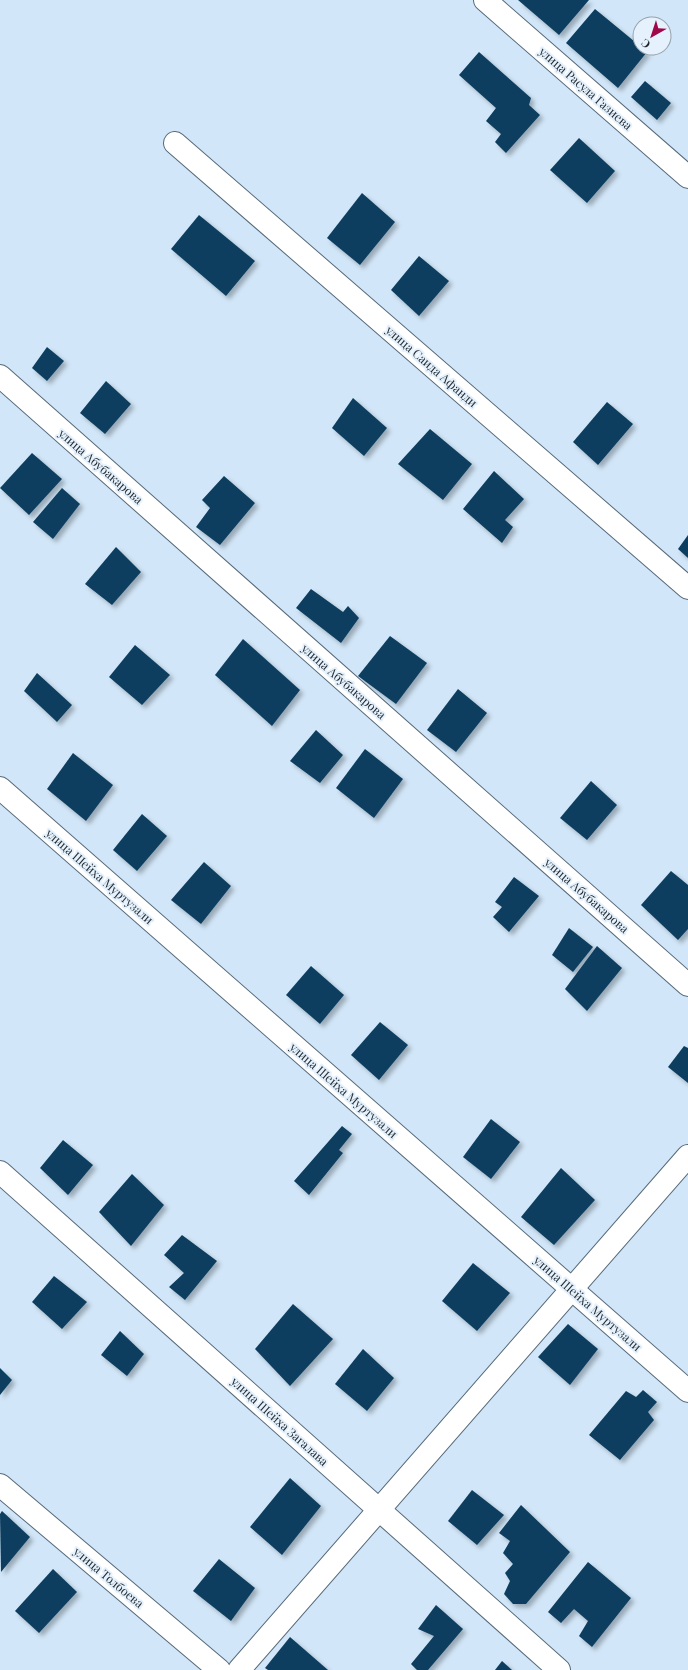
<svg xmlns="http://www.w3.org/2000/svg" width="688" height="1670" font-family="'Playfair Display',serif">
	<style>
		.building { fill: #0c3e5e; filter: url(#shadow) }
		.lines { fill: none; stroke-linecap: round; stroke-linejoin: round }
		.street-casing { stroke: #576a7a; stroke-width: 24 }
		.street { stroke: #fff; stroke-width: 22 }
		.labels { text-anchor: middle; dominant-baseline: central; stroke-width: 4; stroke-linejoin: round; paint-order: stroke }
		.street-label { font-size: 12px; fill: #1f272d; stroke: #e5f2fd }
	</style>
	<defs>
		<filter id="shadow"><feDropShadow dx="3.5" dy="3.5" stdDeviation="2" flood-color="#0004"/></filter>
	</defs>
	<rect width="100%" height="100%" fill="#d1e6f8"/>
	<g class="building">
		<path d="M518,0H589L559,35Z"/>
		<path d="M595,9L640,46V48L647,52L618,88L566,43Z"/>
		<path d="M479,52L531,98L529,105L540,115L506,153L495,142L501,134L486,121L496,108L459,75Z"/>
		<path d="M645,81L671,103L657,120L631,97Z"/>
		<path d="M579,138L615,171L587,203L550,170Z"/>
		<path d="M362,193L395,222L360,265L327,238Z"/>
		<path d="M199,215L255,261L226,296L171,249Z"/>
		<path d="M419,256L449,281L419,316L391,290Z"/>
		<path d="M47,347L64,361L47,381L32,368Z"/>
		<path d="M106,381L131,404L105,434L80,413Z"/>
		<path d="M353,398L387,428L364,456L332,428Z"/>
		<path d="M607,402L633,424L598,465L573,442Z"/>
		<path d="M430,429L472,464L443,500L398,464Z"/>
		<path d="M32,453L62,479L29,515L0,488Z"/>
		<path d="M494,471L524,499L505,520L513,527L502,543L463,509Z"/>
		<path d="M224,476L255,503L220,545L196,527L210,508L202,500Z"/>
		<path d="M62,488L80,504L53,539L33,522Z"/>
		<path d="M688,535V558L678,549Z"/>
		<path d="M116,547L141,572L112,605L85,584Z"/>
		<path d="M311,589L343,612L348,606L359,618L341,643L296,608Z"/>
		<path d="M390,636L427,663L396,704L358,676Z"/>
		<path d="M243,639L300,690L272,726L215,675Z"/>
		<path d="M135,645L170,675L142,705L109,677Z"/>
		<path d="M37,673L72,705L57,722L24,691Z"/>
		<path d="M458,689L487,713L456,752L427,730Z"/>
		<path d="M316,730L343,755L320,783L290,761Z"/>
		<path d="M365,749L403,779L374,818L336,788Z"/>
		<path d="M73,753L113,785L86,821L47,789Z"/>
		<path d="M591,781L617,805L587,840L560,818Z"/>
		<path d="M142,814L167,836L137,871L113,850Z"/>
		<path d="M204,862L231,886L201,924L171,900Z"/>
		<path d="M671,871L688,885V929L678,940L641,905Z"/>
		<path d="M514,877L539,896L509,932L493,917L502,907L495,902Z"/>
		<path d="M569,928L593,947L573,972L552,955Z"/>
		<path d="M597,946L622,968L587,1011L565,989Z"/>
		<path d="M311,966L344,995L320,1024L286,995Z"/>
		<path d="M380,1022L408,1045L379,1080L351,1055Z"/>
		<path d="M684,1046L688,1048V1083L668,1067Z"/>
		<path d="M491,1119L520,1142L491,1179L463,1157Z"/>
		<path d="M342,1126L352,1134L339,1150L343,1153L309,1195L294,1181Z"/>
		<path d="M63,1140L93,1165L68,1195L40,1168Z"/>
		<path d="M561,1168L595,1200L554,1245L521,1217Z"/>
		<path d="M132,1174L164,1205L131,1246L99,1212Z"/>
		<path d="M182,1235L217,1261L185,1300L169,1287L184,1273L164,1255Z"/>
		<path d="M473,1263L510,1293L477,1331L442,1301Z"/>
		<path d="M54,1276L87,1302L62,1329L32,1302Z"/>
		<path d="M293,1304L333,1339L290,1386L255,1349Z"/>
		<path d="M568,1324L598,1349L570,1385L538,1357Z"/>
		<path d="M120,1331L144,1354L127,1376L101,1355Z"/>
		<path d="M363,1349L394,1378L367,1411L335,1384Z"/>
		<path d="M0,1368L12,1380L0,1395Z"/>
		<path d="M643,1390L657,1402L648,1412L654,1420L620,1460L589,1435L626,1391L636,1397Z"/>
		<path d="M290,1478L321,1506L282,1555L250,1527Z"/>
		<path d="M472,1490L504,1515L477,1545L448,1521Z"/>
		<path d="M521,1505L570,1552L526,1604H513L504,1594L510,1581L505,1573L513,1564L503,1553L510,1541L499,1533Z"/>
		<path d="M2,1511L30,1537L1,1572L0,1514Z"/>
		<path d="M219,1559L255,1588L231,1621L193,1591Z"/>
		<path d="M588,1562L631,1598L592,1647L579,1636L588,1621L574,1609L561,1623L548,1612Z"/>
		<path d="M53,1569L77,1592L39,1633L15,1611Z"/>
		<path d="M436,1605L463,1629L428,1670H417L411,1664L434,1636L418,1629Z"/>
		<path d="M290,1637L328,1670H268L265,1668Z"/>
		<path d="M502,1661L512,1670H495Z"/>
	</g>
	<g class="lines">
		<g class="street-casing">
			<g id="street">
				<path d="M485,0L688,177"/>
				<path d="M175,143L688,588"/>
				<path d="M0,376L688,985"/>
				<path d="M0,788L688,1391"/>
				<path d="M0,1172L559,1670"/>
				<path d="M0,1485L219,1670"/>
				<path d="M239,1670L688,1156"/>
			</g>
		</g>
		<use href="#street" class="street"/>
	</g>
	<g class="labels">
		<g class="street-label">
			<text transform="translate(586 88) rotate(41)">улица Расула Газиева</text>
			<text transform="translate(432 366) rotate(41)">улица Саида Афанди</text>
			<text transform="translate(101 466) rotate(41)">улица Абубакарова</text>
			<text transform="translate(344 681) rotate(41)">улица Абубакарова</text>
			<text transform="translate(100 876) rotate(41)">улица Шейха Муртузали</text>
			<text transform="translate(587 895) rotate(41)">улица Абубакарова</text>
			<text transform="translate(344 1090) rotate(41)">улица Шейха Муртузали</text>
			<text transform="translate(588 1303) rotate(41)">улица Шейха Муртузали</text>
			<text transform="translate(280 1421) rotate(42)">улица Шейха Загалава</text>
			<text transform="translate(109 1577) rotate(40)">улица Толбоева</text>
		</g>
	</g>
	<g transform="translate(652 36) rotate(219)"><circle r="19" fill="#e5f2fd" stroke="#96a1aa"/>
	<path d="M0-3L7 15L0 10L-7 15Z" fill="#a0074b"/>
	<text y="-6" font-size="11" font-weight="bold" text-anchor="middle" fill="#1f272d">С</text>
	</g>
</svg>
